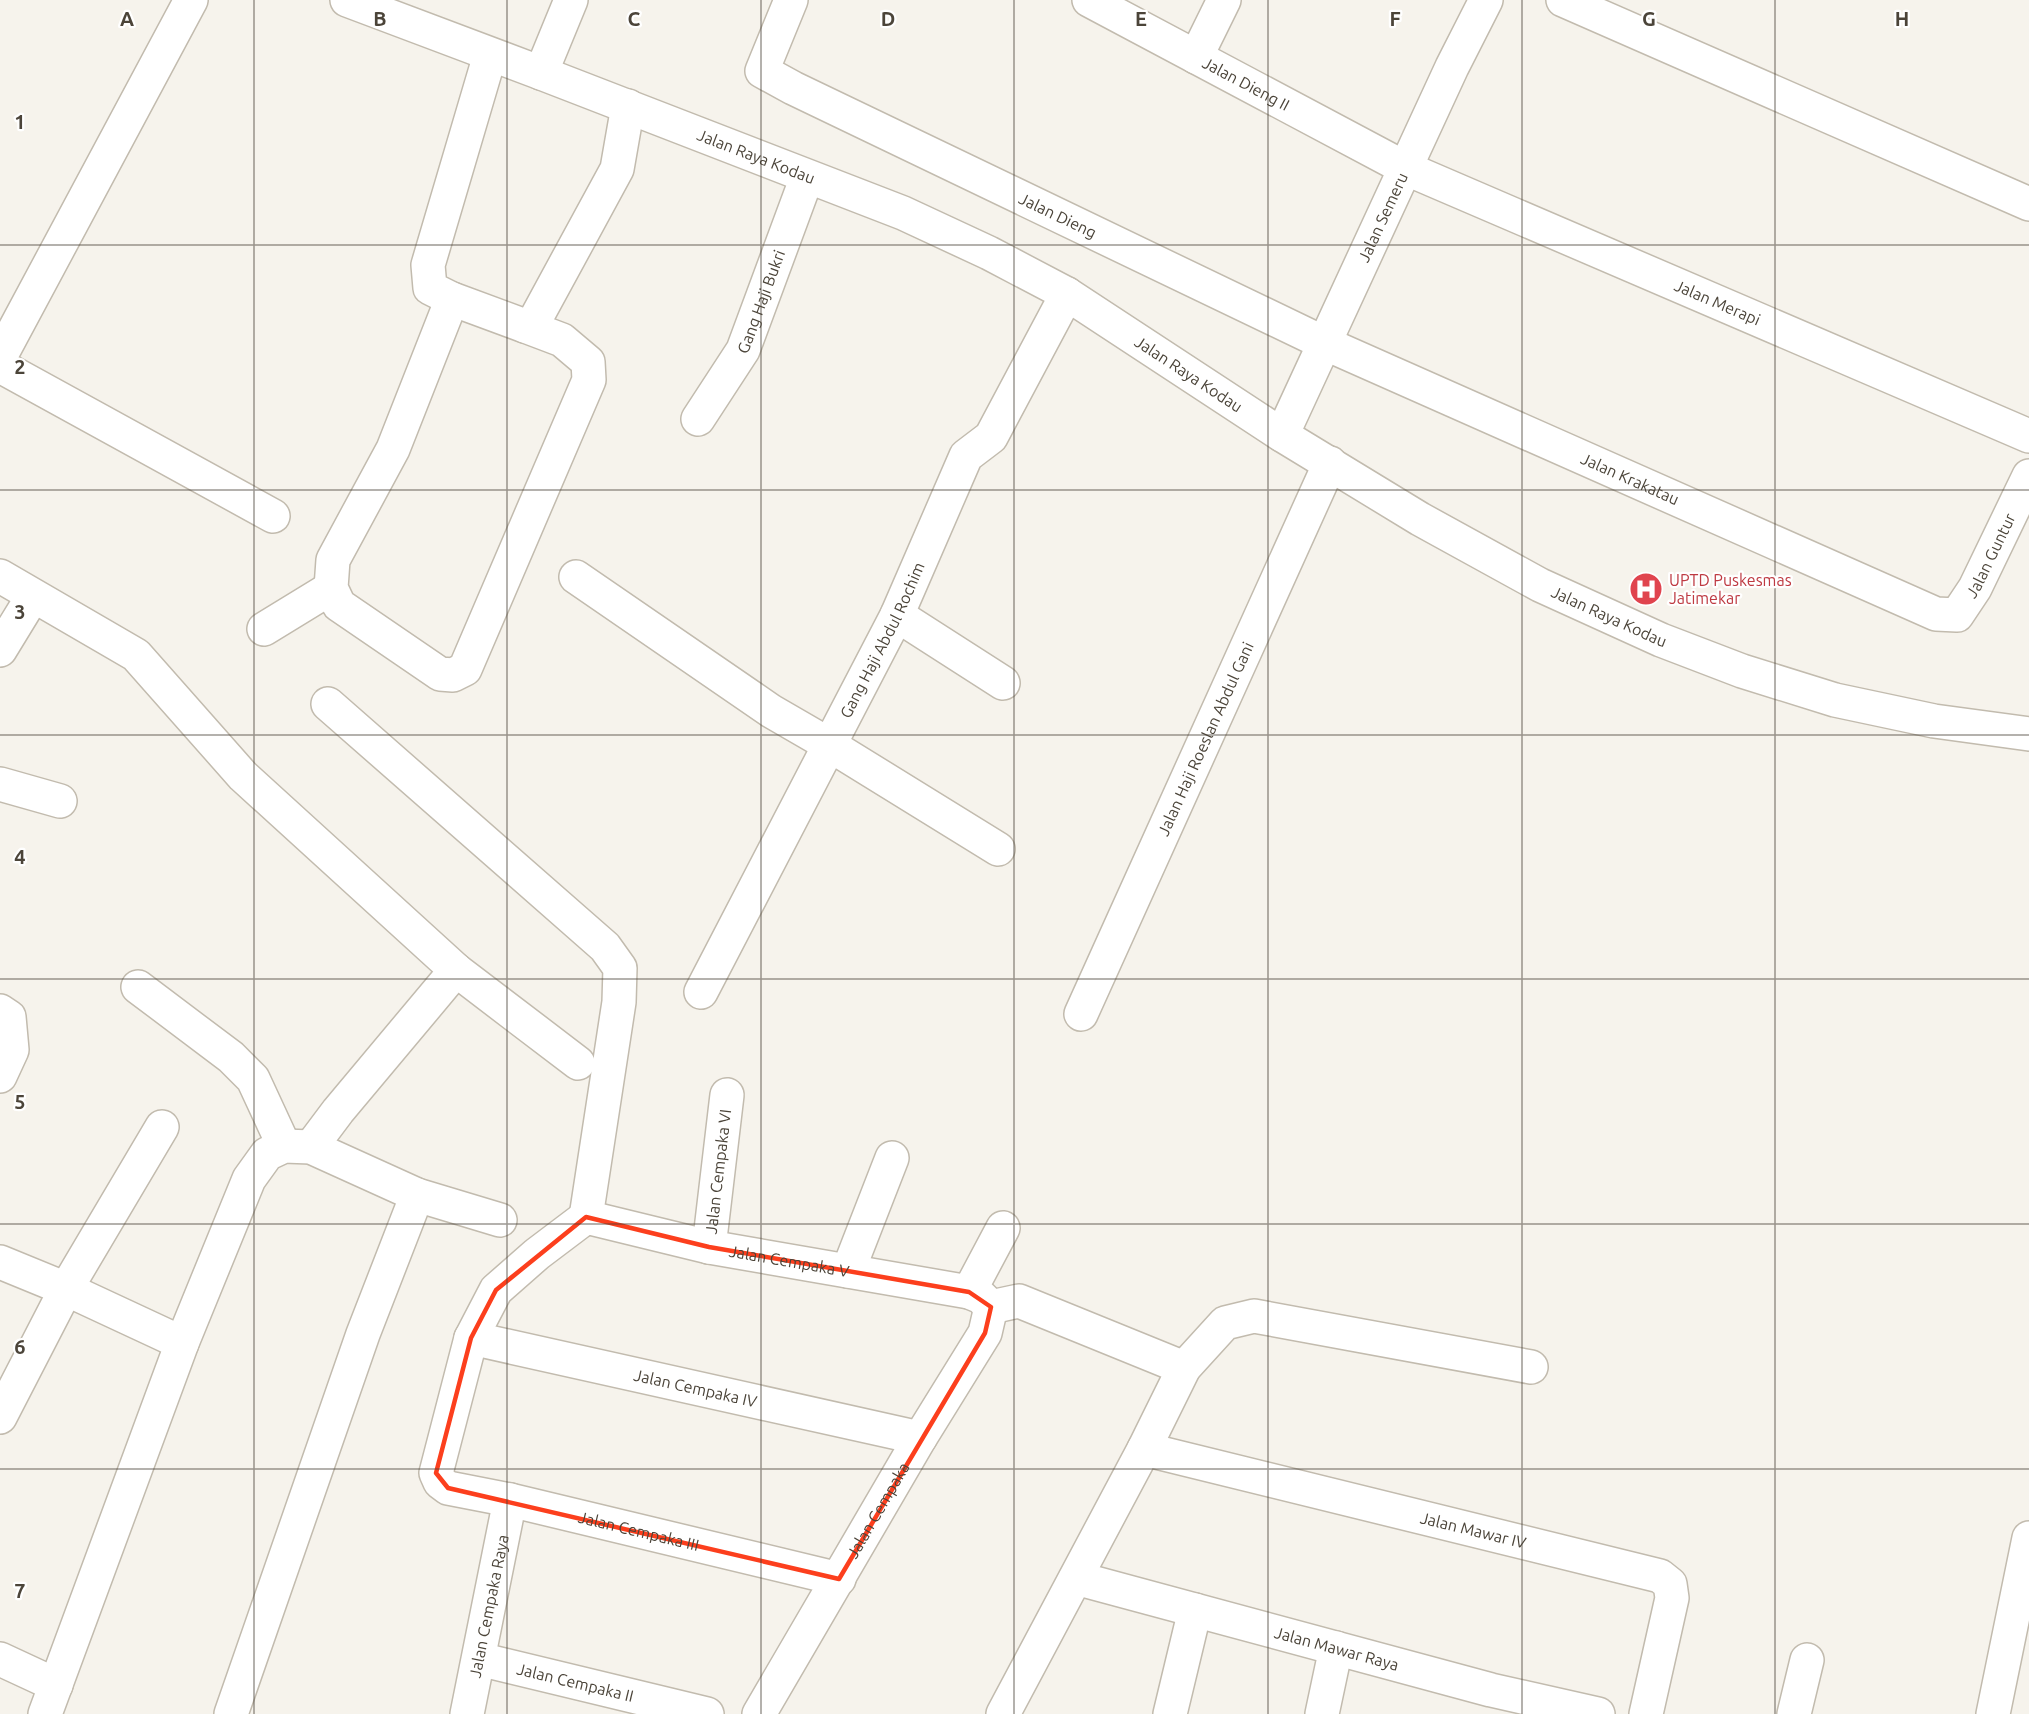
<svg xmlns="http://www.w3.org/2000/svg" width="2029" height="1714" font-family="Ubuntu,sans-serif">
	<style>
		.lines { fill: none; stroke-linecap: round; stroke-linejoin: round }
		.minor-casing { stroke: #c2bbae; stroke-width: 36 }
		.minor { stroke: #fff; stroke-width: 33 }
		.marked { fill: none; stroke: #fc3f1d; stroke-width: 4.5; stroke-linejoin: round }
		.grid { fill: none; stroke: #4b4439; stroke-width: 1.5; stroke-opacity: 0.55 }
		.labels { text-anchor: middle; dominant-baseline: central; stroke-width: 4.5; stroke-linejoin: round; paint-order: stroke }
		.street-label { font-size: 16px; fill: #4b4439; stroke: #fff }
		.health-label { font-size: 16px; fill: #be3a42; stroke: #fff; text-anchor: start }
		.grid-label { font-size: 20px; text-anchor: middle; font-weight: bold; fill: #4b4439; stroke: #fff; stroke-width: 4.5; stroke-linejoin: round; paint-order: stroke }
	</style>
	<rect width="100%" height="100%" fill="#f6f3ec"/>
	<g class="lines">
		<g class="minor-casing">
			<g id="minor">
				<path id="s1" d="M347,0L541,73L903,213L989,253L1067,294L1282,435L1420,519L1540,585L1661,640L1742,671L1835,700L1934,721L2029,734"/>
				<path id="s2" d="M791,0L762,71L793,88L1324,343L1936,614L1957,615L1975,588L2029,476"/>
				<path id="s3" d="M1089,0L1405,168L2029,436"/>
				<path d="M1563,0L2029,204"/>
				<path d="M490,55L428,265L430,288L452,299L525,326L535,320L617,169L628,106"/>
				<path d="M1196,57L1224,0"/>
				<path d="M541,73L571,0"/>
				<path d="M452,299L393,449L333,560L331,588L339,605L440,674L453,675L465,669L589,380L588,362L562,340L525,326"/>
				<path d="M0,357L191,0"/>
				<path d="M0,366L273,516"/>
				<path id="s4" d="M698,419L743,350L807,177"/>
				<path id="s5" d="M1282,435L1452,67L1486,0"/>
				<path d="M0,576L136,655L243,776L456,970L578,1063"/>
				<path d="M576,577L771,711L828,744L998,849"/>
				<path d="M897,615L1003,683"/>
				<path d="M264,629L331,588"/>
				<path d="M0,650L33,596"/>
				<path d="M328,704L605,947L620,968L619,1002L586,1217"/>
				<path d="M0,784L60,801"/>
				<path d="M138,987L231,1057L253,1079L284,1146"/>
				<path id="s6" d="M701,992L897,615L966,456L991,437L1067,294"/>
				<path d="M0,1011L9,1017L12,1050L0,1076"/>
				<path id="s7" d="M1081,1014L1330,463"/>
				<path d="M311,1147L338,1111L456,970"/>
				<path id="s8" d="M586,1217L537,1254L496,1290L471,1338L436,1473L440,1482L448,1488L510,1500L839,1579"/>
				<path id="s9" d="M586,1217L709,1247L969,1292L981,1297L991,1307"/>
				<path id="s10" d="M709,1247L727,1095"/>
				<path d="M0,1262L66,1289L182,1343"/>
				<path d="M848,1271L892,1158"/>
				<path d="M969,1292L1003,1228"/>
				<path d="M991,1307L1019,1301L1184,1368"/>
				<path id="s11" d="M471,1338L920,1438"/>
				<path d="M0,1417L66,1289L162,1127"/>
				<path id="s12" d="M1144,1449L1660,1576L1670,1584L1672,1598L1646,1714"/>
				<path id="s13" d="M1076,1578L1491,1690L1598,1714"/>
				<path d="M0,1659L56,1685"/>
				<path id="s14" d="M479,1659L707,1714"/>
				<path d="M45,1714L182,1343L249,1179L267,1154L284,1146L311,1147L417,1195L500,1220"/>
				<path d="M231,1714L363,1334L417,1195"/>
				<path id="s15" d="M467,1714L510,1500"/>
				<path id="s16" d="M759,1714L920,1438L985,1333L991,1307"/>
				<path d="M1003,1714L1144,1449L1184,1368L1225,1323L1254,1316L1531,1367"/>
				<path d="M1170,1714L1195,1610"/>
				<path d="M1322,1714L1336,1648"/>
				<path d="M1794,1714L1807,1660"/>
				<path d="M1993,1714L2029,1538"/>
			</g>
		</g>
		<use href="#minor" class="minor"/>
	</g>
	<path class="marked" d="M586,1217L709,1247L969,1292L991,1307L985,1333L839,1579L448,1488L436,1473L471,1338L496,1290Z"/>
	<path class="grid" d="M254,0V1714M507,0V1714M761,0V1714M1014,0V1714M1268,0V1714M1522,0V1714M1775,0V1714M0,245H2029M0,490H2029M0,735H2029M0,979H2029M0,1224H2029M0,1469H2029"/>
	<defs>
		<g id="hospital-disc" transform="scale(1.725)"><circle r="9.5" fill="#e0444e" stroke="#fff"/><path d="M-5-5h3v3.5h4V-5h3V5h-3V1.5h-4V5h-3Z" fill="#fff"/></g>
	</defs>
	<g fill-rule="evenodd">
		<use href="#hospital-disc" x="1646" y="589"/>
	</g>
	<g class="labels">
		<g class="street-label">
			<text stroke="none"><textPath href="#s3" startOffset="178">Jalan Dieng II</textPath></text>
			<text stroke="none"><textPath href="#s1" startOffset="438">Jalan Raya Kodau</textPath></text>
			<text stroke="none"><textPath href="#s2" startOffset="406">Jalan Dieng</textPath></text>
			<text stroke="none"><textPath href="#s5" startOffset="240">Jalan Semeru</textPath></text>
			<text stroke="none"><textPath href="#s4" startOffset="134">Gang Haji Bukri</textPath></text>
			<text stroke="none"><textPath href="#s3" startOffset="698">Jalan Merapi</textPath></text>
			<text stroke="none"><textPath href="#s1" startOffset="924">Jalan Raya Kodau</textPath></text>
			<text stroke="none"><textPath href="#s2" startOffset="1036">Jalan Krakatau</textPath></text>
			<text stroke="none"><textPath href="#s2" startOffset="1460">Jalan Guntur</textPath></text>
			<text stroke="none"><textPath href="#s1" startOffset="1410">Jalan Raya Kodau</textPath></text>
			<text stroke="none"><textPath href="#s6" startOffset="396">Gang Haji Abdul Rochim</textPath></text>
			<text stroke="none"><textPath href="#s7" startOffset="302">Jalan Haji Roeslan Abdul Gani</textPath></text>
			<text stroke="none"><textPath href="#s10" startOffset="76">Jalan Cempaka VI</textPath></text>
			<text stroke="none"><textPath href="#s9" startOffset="208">Jalan Cempaka V</textPath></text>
			<text stroke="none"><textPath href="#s11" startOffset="230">Jalan Cempaka IV</textPath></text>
			<text stroke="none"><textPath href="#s16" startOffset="236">Jalan Cempaka</textPath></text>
			<text stroke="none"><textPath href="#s8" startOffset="525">Jalan Cempaka III</textPath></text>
			<text stroke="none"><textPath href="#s12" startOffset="339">Jalan Mawar IV</textPath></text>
			<text stroke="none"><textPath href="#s15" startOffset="110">Jalan Cempaka Raya</textPath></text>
			<text stroke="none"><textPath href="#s13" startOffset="270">Jalan Mawar Raya</textPath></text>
			<text stroke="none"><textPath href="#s14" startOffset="99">Jalan Cempaka II</textPath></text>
		</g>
		<g class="health-label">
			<text x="1669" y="580">UPTD Puskesmas<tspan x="1669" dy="18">Jatimekar</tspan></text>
		</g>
	</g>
	<g class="grid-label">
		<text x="127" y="26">A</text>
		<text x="380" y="26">B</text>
		<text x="634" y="26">C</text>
		<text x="888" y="26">D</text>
		<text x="1141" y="26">E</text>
		<text x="1395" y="26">F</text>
		<text x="1649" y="26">G</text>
		<text x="1902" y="26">H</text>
		<text x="20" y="129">1</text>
		<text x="20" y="374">2</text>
		<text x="20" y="619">3</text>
		<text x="20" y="864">4</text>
		<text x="20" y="1109">5</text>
		<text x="20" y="1354">6</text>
		<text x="20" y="1598">7</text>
	</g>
</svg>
